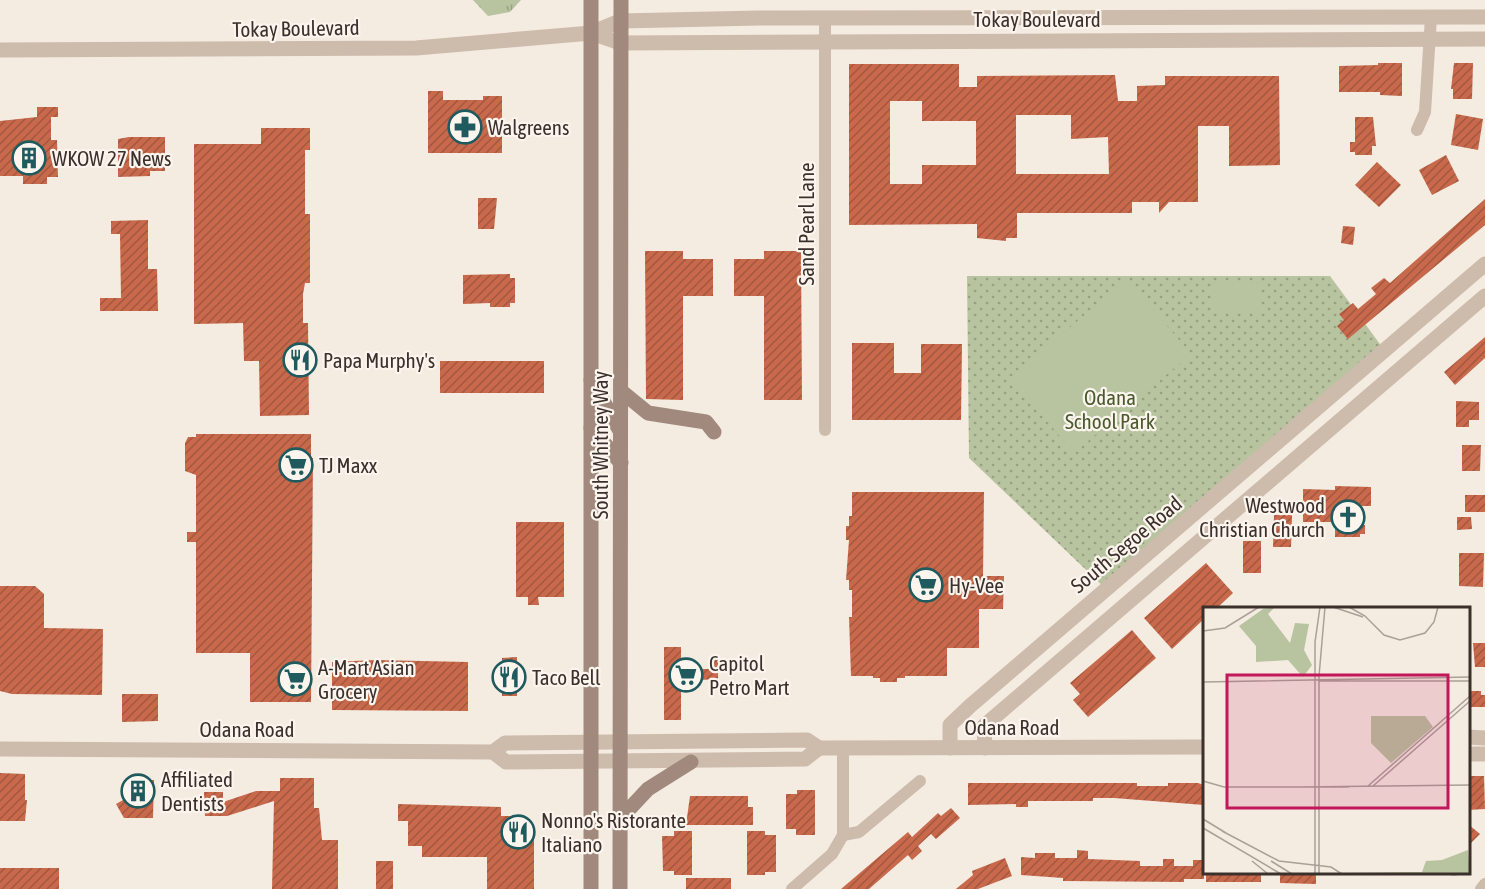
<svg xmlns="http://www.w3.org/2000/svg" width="1485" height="889" font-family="'Asap Condensed',sans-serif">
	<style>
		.grass { fill: url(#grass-tufts) }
		.park { fill: url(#park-dots) }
		.garden { fill: #b8c4a0 }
		.building { fill: url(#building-hatch); fill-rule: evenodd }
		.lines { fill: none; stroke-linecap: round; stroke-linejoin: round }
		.minor { stroke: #cdbbac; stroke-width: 12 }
		.tertiary { stroke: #cdbbac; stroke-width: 15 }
		.secondary { stroke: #a18a7d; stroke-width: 15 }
		.labels { text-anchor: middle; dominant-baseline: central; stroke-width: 4.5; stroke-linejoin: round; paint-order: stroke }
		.street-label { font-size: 21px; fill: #3b302b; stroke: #fbf5ee }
		.poi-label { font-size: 21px; fill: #3b302b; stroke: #fbf5ee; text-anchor: start }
		.park-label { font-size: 21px; fill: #4a5a2e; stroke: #fbf5ee }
		.inset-road { fill: none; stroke: #aaa098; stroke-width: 1.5 }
		.view { fill: #c2185b; fill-opacity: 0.15; stroke: #c2185b; stroke-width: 3 }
		.inset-edge { fill: none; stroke: #3b302b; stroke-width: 3 }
	</style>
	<defs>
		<pattern id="grass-tufts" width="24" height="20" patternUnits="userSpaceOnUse" patternTransform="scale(1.5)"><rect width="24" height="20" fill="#b8c4a0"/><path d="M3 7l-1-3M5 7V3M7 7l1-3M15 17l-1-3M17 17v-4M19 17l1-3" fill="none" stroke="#97a083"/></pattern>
		<pattern id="park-dots" width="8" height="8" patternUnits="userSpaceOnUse" patternTransform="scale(1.5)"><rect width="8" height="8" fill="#b8c4a0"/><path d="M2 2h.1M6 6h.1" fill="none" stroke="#97a083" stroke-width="1.8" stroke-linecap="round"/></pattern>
		<pattern id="building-hatch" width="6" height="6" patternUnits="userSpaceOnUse" patternTransform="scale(1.5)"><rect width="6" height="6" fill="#c8694b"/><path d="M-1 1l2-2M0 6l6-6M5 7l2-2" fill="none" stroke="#a4573f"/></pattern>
	</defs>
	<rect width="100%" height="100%" fill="#f4ebe1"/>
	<path class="grass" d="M473,0H521L510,12L488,16Z"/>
	<path class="park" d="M967,276H1330L1385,351L1106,589L969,458Z"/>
	<g class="garden">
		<path d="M1127,279L1191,354L1074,453L1010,378Z"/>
		<path d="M1213,283L1260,284V312L1213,311Z"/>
	</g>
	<g class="building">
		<path d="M1378,63H1402V96L1380,95V92H1339V66L1378,65Z"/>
		<path d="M1454,63H1473L1472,99H1453V89H1451Z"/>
		<path d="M849,64H959V87H977V76L1115,75L1118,101H1137V86L1165,85V76H1279L1280,165L1229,166V126H1198V202H1169L1159,213V202H1132V213H1017V238H1006V241L977,238V224L849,225ZM890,101H922V121H976V165H922V184H890ZM1016,115H1071V139L1108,137L1109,174H1016Z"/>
		<path d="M428,91H443V100H483V96H502V153H428Z"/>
		<path d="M37,107H58V117H51V140H57L58,177H47V184H23V176H0V121L37,117Z"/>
		<path d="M1456,114L1483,119L1478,150L1451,145Z"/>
		<path d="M1355,117H1373L1376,146H1372V155H1355V152H1350V142H1355Z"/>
		<path d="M261,128H310V150H305V214H310V283H305L303,294V323H308L309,415L260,416L259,361H244L243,323L194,324V144H261Z"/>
		<path d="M129,137H165V171H150V176L118,177V139Z"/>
		<path d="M1446,155L1459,181L1432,195L1419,170Z"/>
		<path d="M1377,162L1401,185L1379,207L1355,185Z"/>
		<path d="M478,198H497L494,229H478Z"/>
		<path d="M1485,199V225L1348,339L1337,326L1344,320L1339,314L1353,303L1358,309L1376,294L1371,288L1384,278L1390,283Z"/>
		<path d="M148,220V269H157L158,311H100V298H121L120,234H111V221Z"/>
		<path d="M1343,226L1355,227L1353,245L1341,243Z"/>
		<path d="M645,251H683V259H713V296H683V400L646,399Z"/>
		<path d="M764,251H801L802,400H764V296H734V259H764Z"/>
		<path d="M510,274V278H515V303H510V307H490V303L463,304V275Z"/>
		<path d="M1485,337V358L1455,385L1444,372Z"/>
		<path d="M852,343H894V373H921V344H962L961,420H852Z"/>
		<rect x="440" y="361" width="104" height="32"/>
		<path d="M1456,401L1479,402V420H1469V427H1456Z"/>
		<path d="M196,434H311V458H313L311,702H250V653H196V542H187V532H196V475L185,471V443L188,437H196Z"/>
		<path d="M1462,445H1481L1480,471H1462Z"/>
		<path d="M1335,486L1371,487V506H1360V525H1365V534H1360V537H1335V522H1303V489L1335,490Z"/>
		<path d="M852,492H984L983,576H1004L1003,609H979V648H947V676H905V678H897V682H880V678H873V676H851L849,617H852V590H849V580H846L849,540H846V526H849V516H852Z"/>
		<rect x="1465" y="495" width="20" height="17"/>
		<path d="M1274,515H1292L1291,547H1273Z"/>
		<path d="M1457,517H1471L1472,529L1457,530Z"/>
		<path d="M516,522H564V597H538L539,605H528V597H516Z"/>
		<rect x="1243" y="541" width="18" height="32"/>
		<path d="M1459,553H1484L1483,587L1459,586Z"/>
		<path d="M1206,563L1233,593L1216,609H1204V619L1172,649L1144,618Z"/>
		<path d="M0,586H35L44,594V628L103,629L102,695L12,694L0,691Z"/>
		<path d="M1132,630L1156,658L1088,717L1073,700L1080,694L1070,683Z"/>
		<path d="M1473,643H1485V667H1475Z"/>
		<path d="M664,647H681V669H709V659H718V679L681,681V720H664Z"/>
		<path d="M517,657V696H502V658Z"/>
		<path d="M375,660L468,662V711L332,710V662Z"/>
		<path d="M1468,691H1481V695H1485V707H1468Z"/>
		<path d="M122,694H158V721L122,722Z"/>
		<path d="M0,773L25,774V800H27L25,821H0Z"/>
		<path d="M1468,776H1484L1485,809L1468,810Z"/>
		<path d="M280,778H314V808H319L322,840H338V889H272L274,801L227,816H205L204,792H223V802L256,791H280Z"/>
		<path d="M124,780H154L153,818H124L116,804L123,800Z"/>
		<path d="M968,783H1137V786H1168V783H1198L1204,785V805L1114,798H1093V801H1028V807H1016V804L968,805Z"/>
		<path d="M797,790H815V835H796V829H786V794H797Z"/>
		<path d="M690,796H748V807H753V825H686Z"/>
		<path d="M398,804L501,807V816H518L534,833V889H487V857H422V846H408V821H398Z"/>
		<path d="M951,808L960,818L936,839L931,834L918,846L922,851L912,860L908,855L869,889H841L908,832L912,837L938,813L941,816Z"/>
		<path d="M1468,824L1480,834L1468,846Z"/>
		<path d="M674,831H692V875H674V871H663L662,836H674Z"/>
		<path d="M747,831H765V835H776V872H765V875H747Z"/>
		<path d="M1077,850L1088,851V859L1140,861V866H1163V859H1174V866H1193V860H1204V879H1184V882L1063,881V878L1021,875V857L1035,858V853H1055V858H1077Z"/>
		<path d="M1005,858L1012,876L978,889H956L973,875L972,871Z"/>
		<rect x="376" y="861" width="17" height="28"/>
		<rect x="0" y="868" width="59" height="21"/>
		<rect x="1206" y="873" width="55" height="9"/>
		<path d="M1280,873H1316V884L1280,883Z"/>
		<rect x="686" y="878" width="45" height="11"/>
	</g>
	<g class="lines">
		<g class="minor">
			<path d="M825,18V430"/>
			<path d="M1417,130L1425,112L1431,17"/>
			<path d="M843,835L859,832L920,781"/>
			<path d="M792,889L832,854L843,835V748"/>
			<path d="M1481,889L1485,884"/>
		</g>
		<g class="tertiary">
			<path d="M591,33L620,43L1485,39"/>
			<path d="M0,50L416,48L591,33L620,21L759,18L1485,17"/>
			<path d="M1468,737L1485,738"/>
			<path d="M950,748V725L970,706L1485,264"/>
			<path d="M985,748L984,726L1485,296"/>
			<path d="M0,749L493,752L505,743L807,740L819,748L1204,747"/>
			<path d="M493,752L506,762L805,759L819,748"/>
			<path d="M1468,754H1485"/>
		</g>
		<g class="secondary">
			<path d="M591,0V889"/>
			<path d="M591,380L619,429"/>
			<path d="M621,391L648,413L706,422L714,432"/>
			<path d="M591,428L621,463"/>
			<path d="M619,820L648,789L691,762"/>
			<path d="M620,889L621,0"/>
		</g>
	</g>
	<defs>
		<g id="pharmacy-ring" transform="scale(1.725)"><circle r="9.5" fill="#fbf5ee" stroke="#1f5a5e" stroke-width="1.5"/><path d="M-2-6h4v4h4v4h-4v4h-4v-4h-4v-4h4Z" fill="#1f5a5e"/></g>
		<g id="building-ring" transform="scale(1.725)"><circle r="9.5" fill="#fbf5ee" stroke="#1f5a5e" stroke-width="1.5"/><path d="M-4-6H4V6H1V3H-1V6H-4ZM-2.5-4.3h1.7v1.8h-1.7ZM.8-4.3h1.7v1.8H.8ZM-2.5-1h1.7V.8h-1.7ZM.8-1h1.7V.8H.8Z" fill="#1f5a5e"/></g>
		<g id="restaurant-ring" transform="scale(1.725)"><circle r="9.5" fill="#fbf5ee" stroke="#1f5a5e" stroke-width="1.5"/><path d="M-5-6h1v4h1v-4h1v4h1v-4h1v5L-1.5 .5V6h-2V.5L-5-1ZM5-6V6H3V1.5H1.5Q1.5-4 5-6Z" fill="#1f5a5e"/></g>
		<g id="supermarket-ring" transform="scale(1.725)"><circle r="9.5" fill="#fbf5ee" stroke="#1f5a5e" stroke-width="1.5"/><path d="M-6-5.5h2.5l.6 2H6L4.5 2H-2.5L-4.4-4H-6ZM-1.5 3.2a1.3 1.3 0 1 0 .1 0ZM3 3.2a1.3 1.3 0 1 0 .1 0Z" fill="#1f5a5e"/></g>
		<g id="church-ring" transform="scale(1.725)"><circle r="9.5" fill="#fbf5ee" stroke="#1f5a5e" stroke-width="1.5"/><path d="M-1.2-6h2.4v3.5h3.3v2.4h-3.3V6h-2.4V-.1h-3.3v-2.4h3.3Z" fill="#1f5a5e"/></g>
	</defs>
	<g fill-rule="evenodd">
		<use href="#pharmacy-ring" x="465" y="127"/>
		<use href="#building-ring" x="29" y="158"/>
		<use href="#restaurant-ring" x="300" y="360"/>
		<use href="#supermarket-ring" x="296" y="465"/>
		<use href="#church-ring" x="1348" y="517"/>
		<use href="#supermarket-ring" x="926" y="585"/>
		<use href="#supermarket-ring" x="686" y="675"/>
		<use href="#restaurant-ring" x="509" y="677"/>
		<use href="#supermarket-ring" x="295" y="679"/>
		<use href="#building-ring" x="138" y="791"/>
		<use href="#restaurant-ring" x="518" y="832"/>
	</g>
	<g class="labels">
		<g class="street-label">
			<text x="1037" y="19">Tokay Boulevard</text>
			<text transform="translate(296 28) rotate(-1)">Tokay Boulevard</text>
			<text transform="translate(806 224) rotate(-90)">Sand Pearl Lane</text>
			<text transform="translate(600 445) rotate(-90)">South Whitney Way</text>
			<text transform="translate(1126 544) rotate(-40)">South Segoe Road</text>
			<text x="1012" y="727">Odana Road</text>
			<text x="247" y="729">Odana Road</text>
		</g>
		<g class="poi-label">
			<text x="488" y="127">Walgreens</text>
			<text x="52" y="158">WKOW 27 News</text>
			<text x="323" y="360">Papa Murphy's</text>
			<text x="319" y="465">TJ Maxx</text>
			<text x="1325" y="505" text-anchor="end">Westwood<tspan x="1325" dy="24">Christian Church</tspan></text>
			<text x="949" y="585">Hy-Vee</text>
			<text x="709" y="663">Capitol<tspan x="709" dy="24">Petro Mart</tspan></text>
			<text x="318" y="667">A-Mart Asian<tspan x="318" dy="24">Grocery</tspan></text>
			<text x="532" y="677">Taco Bell</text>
			<text x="161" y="779">Affiliated<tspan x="161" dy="24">Dentists</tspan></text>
			<text x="541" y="820">Nonno's Ristorante<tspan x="541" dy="24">Italiano</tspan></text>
		</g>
		<g class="park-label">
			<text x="1110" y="397">Odana<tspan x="1110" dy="24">School Park</tspan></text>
		</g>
	</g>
	<g transform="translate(1203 607)">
		<rect width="267" height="267" fill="#f4ebe1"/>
		<path d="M72,0L65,7L87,36L92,16L106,17L101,43L109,58L100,70L85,53L53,55V39L36,19L60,2Z" fill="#b8c4a0"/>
		<path d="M168,109H222L230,120L188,156L168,136ZM265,243L267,267L144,265H219L223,254L239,253Z" fill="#b8c4a0"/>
		<path d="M192,110L201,121L184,135L174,124ZM243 261a8 8 0 1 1 16 0a8 8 0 1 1-16 0Z" fill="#b8c4a0"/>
		<path class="inset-road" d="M130,0L160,10M146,0L162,9L181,28L197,33L222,26L231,15L235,0M0,24L22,21L56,0M115,74H267M0,75L267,70M0,174L21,180H146M165,179L267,89M170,179L267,94M97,180L267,178M0,212L23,226M0,221L78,267M19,224L76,254L128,260L139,267M49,254L65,267M68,254L89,267M112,267V35L117,0M116,267V69L122,0"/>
		<path class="view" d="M24,68H245V201H24Z"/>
		<rect width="267" height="267" class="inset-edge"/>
	</g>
</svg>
